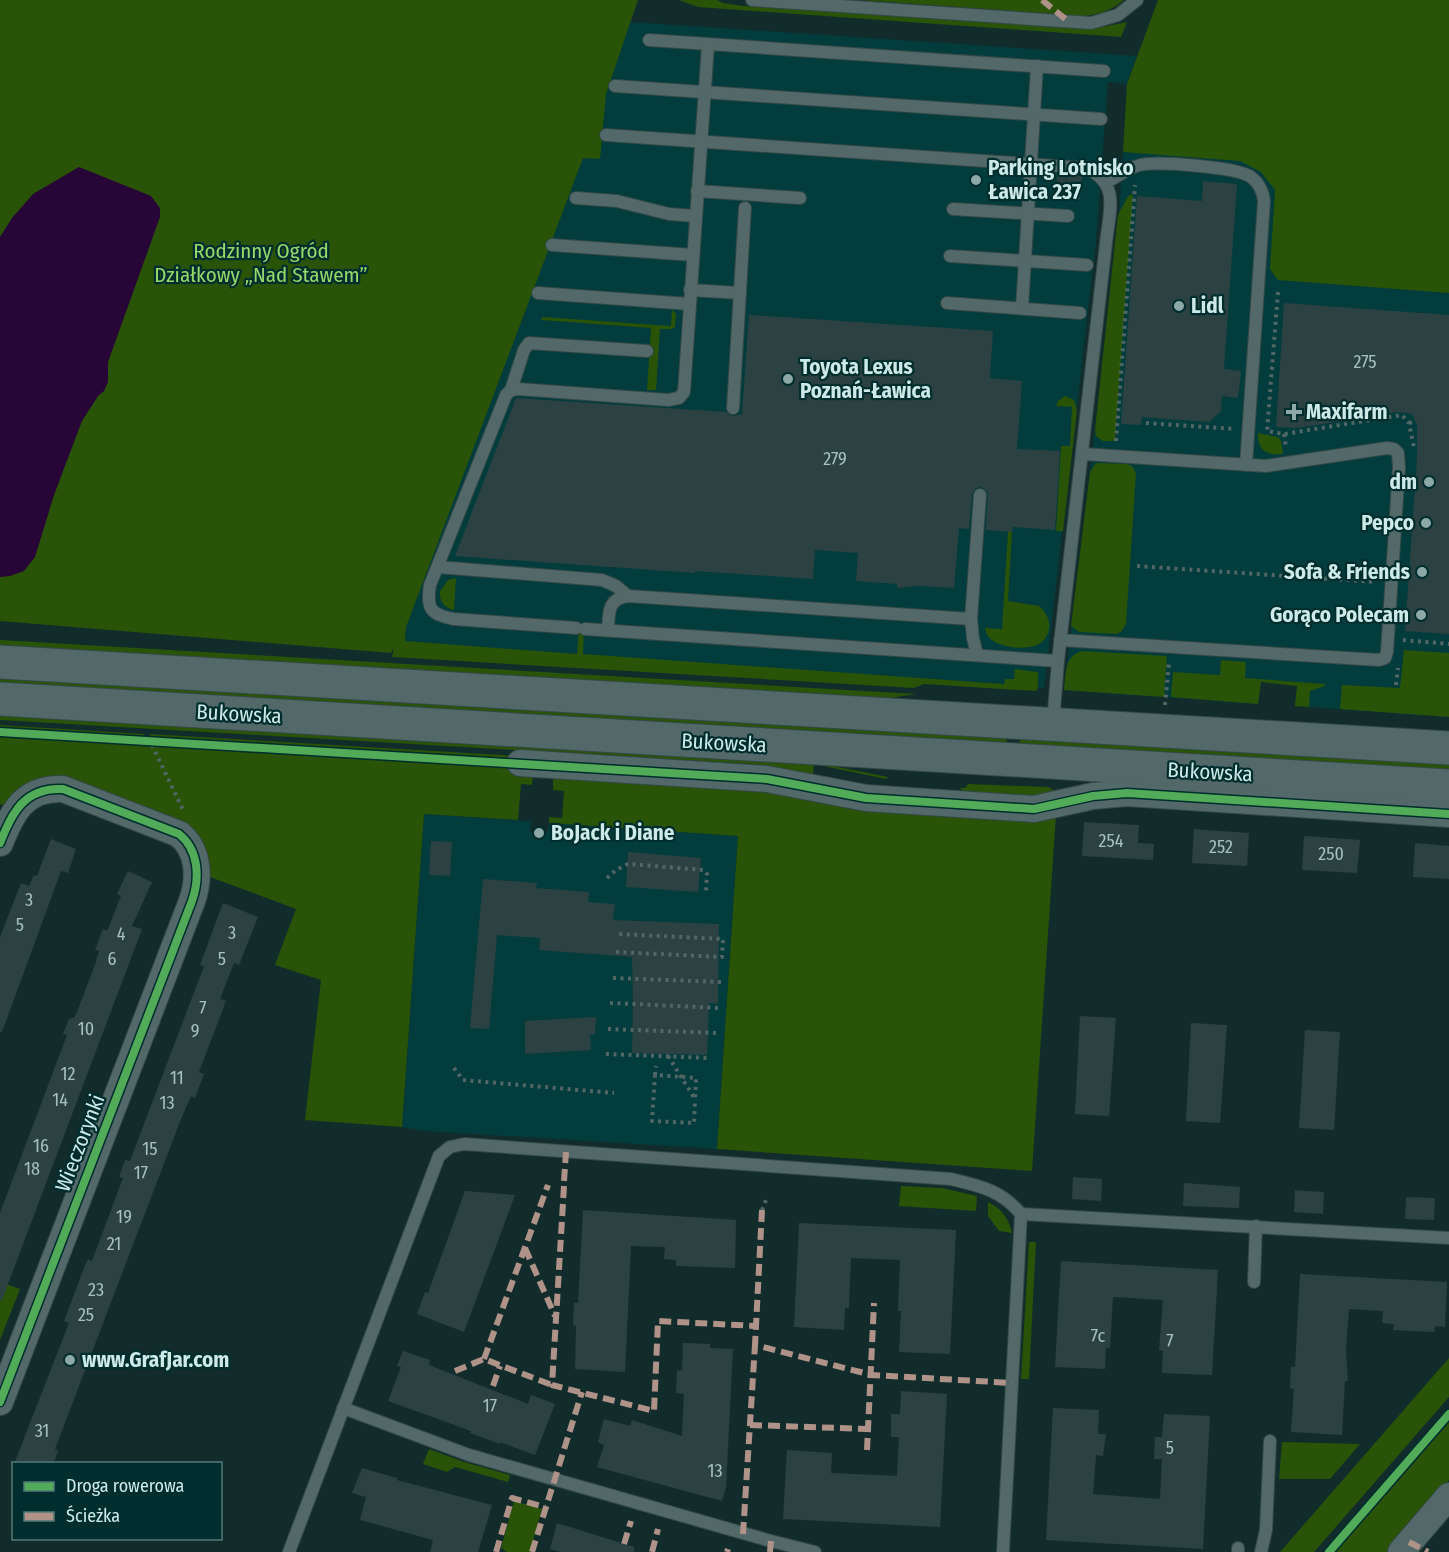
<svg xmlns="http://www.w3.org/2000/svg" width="1449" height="1552" font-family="'Fira Sans Condensed',sans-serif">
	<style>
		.built { fill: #033c3c }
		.green { fill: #295306 }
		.water { fill: #270537 }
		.building { fill: #2c4242 }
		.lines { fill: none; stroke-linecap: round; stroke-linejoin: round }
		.service-casing { stroke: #334847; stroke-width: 14 }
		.minor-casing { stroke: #334847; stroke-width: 28 }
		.secondary-casing { stroke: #334847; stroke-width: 35 }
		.path { stroke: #536666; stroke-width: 4; stroke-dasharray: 3 4.5; stroke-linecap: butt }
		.service { stroke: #536868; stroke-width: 12 }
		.minor { stroke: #536868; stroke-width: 26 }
		.secondary { stroke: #536868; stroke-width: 33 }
		.quiet { stroke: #af9288; stroke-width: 6; stroke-dasharray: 12 6; stroke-linecap: butt }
		.cycleway-casing { stroke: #002d2d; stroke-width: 11 }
		.cycleway { stroke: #51ab58; stroke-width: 8 }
		.poi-dot { fill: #8ca8a7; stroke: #002d2d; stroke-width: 2 }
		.labels { text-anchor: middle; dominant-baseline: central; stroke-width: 4.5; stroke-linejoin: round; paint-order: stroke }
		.number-label { font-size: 18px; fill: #a5c0bf }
		.poi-label { font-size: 21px; font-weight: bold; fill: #cdeae9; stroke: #002d2d; text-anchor: start }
		.park-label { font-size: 21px; fill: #96d96b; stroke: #002d2d }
		.street-label { font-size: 21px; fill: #cdeae9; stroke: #002d2d }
	</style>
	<rect width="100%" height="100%" fill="#122c2c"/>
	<g class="built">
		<path d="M630,22L1137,56L1127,83L1449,273V717L1295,706L1297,686L1261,682L1258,704L1064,690L1117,246L1127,84L1108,82L1096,242L1044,688L395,643Z"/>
		<path d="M424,814L531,821L530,832L547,834L549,823L738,836L717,1149L426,1131L402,1127Z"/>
	</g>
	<g class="green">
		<path d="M0,0H638L606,94L600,159L583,158L406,627L405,641L577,654L579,627L584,628L583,654L1004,684L1005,679H1014L1015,669L1038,672V688L1036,691L924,684L914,688L392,657L394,647L391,653L0,621Z"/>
		<path d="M679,0H717L723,3L743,6L1082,28H1097L1127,22L1121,37L698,7Z"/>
		<path d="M859,0H1124C1111,11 1100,14 1083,16Z"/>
		<path d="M1158,0H1449V293L1278,280L1270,269L1275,190L1261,172L1240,161L1123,152L1127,84Z"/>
		<path d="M1133,194L1115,441H1103L1096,436L1095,430L1118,215L1128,196Z"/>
		<path d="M672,310L676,314L675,327L671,329H660L656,390H647L651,328L542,320V317L671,326Z"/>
		<path d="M1065,396L1074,400L1077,411L1063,531H1056L1061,446H1070L1072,407L1056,406L1058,401Z"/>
		<path d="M1258,433L1278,437L1281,441L1283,454C1267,456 1257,450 1258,433Z"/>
		<path d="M1096,463L1127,464L1132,466L1136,473L1126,624L1121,632L1116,634L1079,632L1071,626L1090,472Z"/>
		<path d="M1008,532H1012L1008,601L1039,606C1052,616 1054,636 1037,645C1023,651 987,648 985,628L1002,629Z"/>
		<path d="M456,578L454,610C444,608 439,601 440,591L448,580Z"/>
		<path d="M0,640L916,694L883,699L0,648Z"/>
		<path d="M1404,650L1449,653V717L1340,709L1342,685L1400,688Z"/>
		<path d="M1082,651L1167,656L1164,697L1064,690C1066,674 1064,656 1082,651Z"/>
		<path d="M1221,660L1246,662L1245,678L1325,684V686L1310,691L1309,707L1295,706L1297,686L1261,682L1258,704L1171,697L1173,672L1220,675Z"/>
		<path d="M0,675L1007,736L1006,746L0,685Z"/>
		<path d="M0,712L808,761L888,777L886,779L814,764L813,774L752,764L0,720Z"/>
		<path d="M0,725L144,734V737L0,728Z"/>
		<path d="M150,734L520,756V759L150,737Z"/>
		<path d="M0,736L519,768L533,773L532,785L521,784L518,820L424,814L402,1127L305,1120L321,980L275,965L296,909L210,877L206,851L199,838L74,781L4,806L0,804Z"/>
		<path d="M1020,736L1449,762V772L1019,746Z"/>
		<path d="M553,774L1056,815L1032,1171L717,1149L738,836L549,823V817L562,818L564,791L553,790Z"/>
		<path d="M968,784L1048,787L1055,791L1054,793L1036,796L964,791L959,788H965Z"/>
		<path d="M901,1186L942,1188L977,1196L976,1211L899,1206Z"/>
		<path d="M988,1202C1002,1209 1008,1217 1012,1233L999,1231L988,1216Z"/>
		<path d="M1029,1242H1036L1029,1379H1021Z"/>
		<path d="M0,1282L20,1289L0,1340Z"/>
		<path d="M1449,1358V1397L1314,1552H1280Z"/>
		<path d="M1449,1421V1480L1387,1552H1335Z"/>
		<path d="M1282,1442L1360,1444L1330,1479H1279Z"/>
		<path d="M429,1449L464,1462L510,1475L508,1482L455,1467L447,1472L423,1464Z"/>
		<path d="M514,1501L542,1509L530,1552H507L501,1548Z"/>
	</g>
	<path class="water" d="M79,167L151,196L160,208V217L108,362V382L104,391L98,396L82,421L54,495L35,557L24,571L10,576L0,577V237L12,218L33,194Z"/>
	<g class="building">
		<path d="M1057,174L1082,176L1080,200L1056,198Z"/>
		<path d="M1203,181L1237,184L1224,369L1241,371L1238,398L1222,396L1221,411L1209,422L1142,417L1141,425L1121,424L1137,196L1202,201Z"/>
		<path d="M1284,303L1449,315V634L1405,631L1417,459V425L1412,414L1398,412L1297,428L1276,427Z"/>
		<path d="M749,315L993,331L990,378L1022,381L1017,449L1060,451L1055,530L1013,527L1012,532L986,530L988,492L981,487L976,488L972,494L969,529L959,528L954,588L918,586L897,588V584L856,581L858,553L815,550L813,579L695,571V573L455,556L516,398L726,412L732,416L742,414Z"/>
		<path d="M1084,822L1139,825L1138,843L1154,844L1153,860L1082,856Z"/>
		<path d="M1194,829L1249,833L1247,866L1192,863Z"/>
		<path d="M1304,836L1360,840L1357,873L1302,870Z"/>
		<path d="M51,839L76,849L68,873L61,871L2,1032H0V937L21,883L29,886L34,875L37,876Z"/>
		<path d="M431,841L452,842L450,876L429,875Z"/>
		<path d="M1415,843L1449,846V879L1413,877Z"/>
		<path d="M628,852L701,858L698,892L626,887Z"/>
		<path d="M128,871L152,882L132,926L142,929L2,1300H0V1213L67,1035L63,1034L69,1019L74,1018L77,1012L95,965L99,951L95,950L103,929L107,931L121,896L117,894Z"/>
		<path d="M483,879L537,883L536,888L589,892L588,902L615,904L613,920L719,924L718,1004L709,1003L707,1055L632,1053L633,1001L632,957L539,950L540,938L497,935L489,1029L470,1028Z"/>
		<path d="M223,903L258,917L239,965L234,963L220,999L226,1001L199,1072L204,1074L195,1098L191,1096L181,1119L55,1449L58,1451L53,1464H14L69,1323L64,1321L84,1268L88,1259L92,1261L123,1178L119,1177L125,1160L130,1161L204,966L200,965Z"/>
		<path d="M1080,1016L1116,1018L1109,1116L1075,1114Z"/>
		<path d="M596,1017L595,1034L590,1035L591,1050L525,1054V1021Z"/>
		<path d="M1191,1023L1227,1025L1220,1123L1186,1121Z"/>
		<path d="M1305,1030L1340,1032L1334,1130L1299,1128Z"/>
		<path d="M1073,1177L1102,1179L1101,1201L1072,1199Z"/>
		<path d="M1184,1183L1240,1187L1239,1208L1183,1206Z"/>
		<path d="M1295,1190L1324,1192L1323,1214L1294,1212Z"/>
		<path d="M465,1191L515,1195L464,1332L417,1314L425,1292L428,1293Z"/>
		<path d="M1406,1197L1435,1198L1434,1220L1405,1219Z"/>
		<path d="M583,1210L736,1220L735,1268L676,1266V1260L664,1259L665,1247L631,1246L625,1372L575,1369L576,1326L573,1325L574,1303H578Z"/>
		<path d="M799,1223L956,1230L950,1354L899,1352L901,1311H898L900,1260L851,1258L849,1308H845L844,1330L794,1327Z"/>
		<path d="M1061,1261L1218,1270L1212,1375L1162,1373L1163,1351L1159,1350L1163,1300L1113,1297L1110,1348H1106L1105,1369L1055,1367Z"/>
		<path d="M1300,1274L1447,1282L1445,1327L1435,1326L1434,1332L1393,1330L1394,1324L1382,1323L1383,1311L1349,1309L1346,1350L1348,1381H1345L1342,1435L1291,1432L1294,1389L1290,1388L1291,1367H1295Z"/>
		<path d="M683,1343L710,1344V1348L733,1349L726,1487L722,1501L597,1467L604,1445L598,1442L604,1419L630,1426L632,1420L682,1436L684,1394L676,1393L677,1371L682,1370Z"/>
		<path d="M403,1351L430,1360L429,1365L528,1404L531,1395L555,1404L535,1455L500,1442V1444L470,1433L471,1431L388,1401L401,1367L397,1366Z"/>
		<path d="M901,1391L947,1394L940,1527L783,1519L787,1450L832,1453L831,1473L897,1476L899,1437H891V1414H900Z"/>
		<path d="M1053,1408L1099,1410L1098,1434H1106L1103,1456L1096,1455L1093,1494L1160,1499L1162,1459H1154L1155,1437H1162L1164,1414L1210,1416L1203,1549L1046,1540Z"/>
		<path d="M362,1468L397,1478V1480L492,1505L478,1552H430L433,1540L360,1520L366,1497L352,1493Z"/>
		<path d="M557,1523L634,1547V1552H561L550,1549Z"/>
	</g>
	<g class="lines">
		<g class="service-casing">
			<g id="service">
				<path d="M752,0L1091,23L1118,15L1137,0"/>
				<path d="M649,40L1104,71"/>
				<path d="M615,86L1101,119"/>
				<path d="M606,135L1086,168C1121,184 1109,211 1106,243L1058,661L1053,723"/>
				<path d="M1106,182C1118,177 1127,168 1140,165C1157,161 1237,167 1251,177C1259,183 1263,192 1264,201L1246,465"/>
				<path d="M697,191L800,198"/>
				<path d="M576,198L617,201L669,214L695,216"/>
				<path d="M953,209L1068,216"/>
				<path d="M552,245L693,255"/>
				<path d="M950,256L1087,265"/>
				<path d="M690,290L740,293"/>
				<path d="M538,293L690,304"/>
				<path d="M947,303L1080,313"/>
				<path d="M1022,308L1037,66"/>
				<path d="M511,390L524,350L529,343L647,351"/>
				<path d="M733,408L745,208"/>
				<path d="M438,567L602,580L616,586L628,596"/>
				<path d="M576,628L454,619C431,615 426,609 430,585L506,395L511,390L518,389L668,400L679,398L684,392L708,45"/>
				<path d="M585,629L1058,661"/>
				<path d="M608,630C609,613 607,599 628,596L971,619"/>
				<path d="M1060,640L1379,660L1385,658L1387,652L1399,467L1398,453L1394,449L1387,448L1266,466L1083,454"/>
				<path d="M977,655L973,638L971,619L980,495"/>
				<path d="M1021,1214L1449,1238"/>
				<path d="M1254,1282L1256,1226"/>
				<path d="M343,1408L469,1455L771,1541L815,1552"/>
				<path d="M289,1552L439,1156L450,1147L464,1144L951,1179C980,1186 1001,1190 1021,1214L1003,1552"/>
				<path d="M1238,1552V1548"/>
				<path d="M1261,1552L1266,1530L1270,1441"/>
			</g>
		</g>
		<g class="minor-casing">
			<g id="minor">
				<path d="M520,763L767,779L866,798L1034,809L1093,796L1127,793L1449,814"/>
				<path d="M0,843C12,812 25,787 63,789L179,834C199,850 200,878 192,901L0,1402"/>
				<path d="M1401,1552L1449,1496"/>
			</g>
		</g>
		<g class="secondary-casing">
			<g id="secondary">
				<path d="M0,662L1449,748"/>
				<path d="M0,699L1449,786"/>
			</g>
		</g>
		<g class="path">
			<path d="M1278,292L1267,431L1284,434L1402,415L1409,423L1414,448"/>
			<path d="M1146,423L1235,429"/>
			<path d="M1409,423L1415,421"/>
			<path d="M1284,434L1286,448"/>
			<path d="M1116,441L1135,185"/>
			<path d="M1137,566L1376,582"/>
			<path d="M1403,640L1449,644"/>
			<path d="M1396,685L1398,668"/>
			<path d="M1165,705L1169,662"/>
			<path d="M152,745L184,812"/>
			<path d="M607,878L616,870L628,864L704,870L707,874L706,892"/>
			<path d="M616,952L722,957L723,939L618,934"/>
			<path d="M613,978L721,982"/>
			<path d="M610,1003L720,1008"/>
			<path d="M608,1029L718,1033"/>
			<path d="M606,1054L709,1058"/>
			<path d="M668,1056L695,1099L696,1078L655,1075L652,1121L694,1123L695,1099"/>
			<path d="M454,1068L463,1080L614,1093"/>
			<path d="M655,1075L656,1066"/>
			<path d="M762,1210L766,1200"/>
		</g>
		<use href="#service" class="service"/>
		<use href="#minor" class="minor"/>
		<use href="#secondary" class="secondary"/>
		<g class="quiet">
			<path d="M1042,0L1069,22"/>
			<path d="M564,1181L566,1152"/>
			<path d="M564,1186L552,1385L654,1411L658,1321L756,1326"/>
			<path d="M762,1210L755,1345L872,1375L1012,1383"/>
			<path d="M525,1248L555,1316"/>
			<path d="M484,1359L548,1185"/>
			<path d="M455,1371L484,1359L552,1385"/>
			<path d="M493,1386L500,1366"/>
			<path d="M750,1425L868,1429"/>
			<path d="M867,1450L874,1303"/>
			<path d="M743,1534L755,1345"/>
			<path d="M1409,1542L1428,1552"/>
			<path d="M624,1544L631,1521"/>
			<path d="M496,1552L512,1498L545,1507"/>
			<path d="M532,1552L582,1392"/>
			<path d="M652,1552L658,1529"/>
			<path d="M727,1552L728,1549"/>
			<path d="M770,1552L771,1541"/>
		</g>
		<g class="cycleway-casing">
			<g id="cycleway">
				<path d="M0,732L767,779L866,798L1034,809L1093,796L1127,793L1449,814"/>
				<path d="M0,843C12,812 25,787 63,789L179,834C199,850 200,878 192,901L0,1402"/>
				<path d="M1329,1552L1449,1414"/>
			</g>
		</g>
		<use href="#cycleway" class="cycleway"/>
	</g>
	<g class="poi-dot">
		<circle cx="976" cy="180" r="6"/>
		<circle cx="1179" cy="306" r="6"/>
		<circle cx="788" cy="379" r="6"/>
		<path d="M1291 403h6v6h6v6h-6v6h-6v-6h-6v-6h6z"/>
		<circle cx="1429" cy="482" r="6"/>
		<circle cx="1426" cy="523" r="6"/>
		<circle cx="1422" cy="572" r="6"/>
		<circle cx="1421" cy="615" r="6"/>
		<circle cx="539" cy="833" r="6"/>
		<circle cx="70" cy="1360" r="6"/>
	</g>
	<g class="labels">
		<g class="number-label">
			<text x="1365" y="362">275</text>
			<text x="835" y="459">279</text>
			<text x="1111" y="841">254</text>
			<text x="1221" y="847">252</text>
			<text x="1331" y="854">250</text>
			<text x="29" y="900">3</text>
			<text x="20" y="925">5</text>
			<text x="232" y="933">3</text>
			<text x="121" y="934">4</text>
			<text x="112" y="959">6</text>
			<text x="222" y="959">5</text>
			<text x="203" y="1008">7</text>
			<text x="86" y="1029">10</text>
			<text x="195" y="1031">9</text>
			<text x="68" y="1074">12</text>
			<text x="177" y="1078">11</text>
			<text x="60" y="1100">14</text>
			<text x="167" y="1103">13</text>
			<text x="41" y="1146">16</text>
			<text x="150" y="1149">15</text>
			<text x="32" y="1169">18</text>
			<text x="141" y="1173">17</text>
			<text x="124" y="1217">19</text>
			<text x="114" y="1244">21</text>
			<text x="96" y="1290">23</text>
			<text x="86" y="1315">25</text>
			<text x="1098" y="1336">7c</text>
			<text x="1170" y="1341">7</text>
			<text x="490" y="1406">17</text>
			<text x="42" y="1431">31</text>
			<text x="1170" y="1448">5</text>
			<text x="715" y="1471">13</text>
		</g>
		<g class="poi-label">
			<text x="988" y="168">Parking Lotnisko<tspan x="988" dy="24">Ławica 237</tspan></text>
			<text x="1191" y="306">Lidl</text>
			<text x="800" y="367">Toyota Lexus<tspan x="800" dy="24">Poznań-Ławica</tspan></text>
			<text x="1306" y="412">Maxifarm</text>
			<text x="1417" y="482" text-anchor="end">dm</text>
			<text x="1414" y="523" text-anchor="end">Pepco</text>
			<text x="1410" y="572" text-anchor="end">Sofa &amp; Friends</text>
			<text x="1409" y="615" text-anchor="end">Gorąco Polecam</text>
			<text x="551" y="833">BoJack i Diane</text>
			<text x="82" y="1360">www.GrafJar.com</text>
		</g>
		<g class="park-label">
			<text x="261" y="251">Rodzinny Ogród<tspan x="261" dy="24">Działkowy „Nad Stawem”</tspan></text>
		</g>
		<g class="street-label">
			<text transform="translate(239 714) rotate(3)">Bukowska</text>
			<text transform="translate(724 743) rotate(3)">Bukowska</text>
			<text transform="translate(1210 772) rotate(3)">Bukowska</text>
			<text transform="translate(80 1143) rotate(-69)">Wieczorynki</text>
		</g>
	</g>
	<rect x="12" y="1462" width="210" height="78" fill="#002d2d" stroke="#527978" stroke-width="1.5"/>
	<rect x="24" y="1482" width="30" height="9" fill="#51ab58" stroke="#527978" stroke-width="1.5"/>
	<text x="66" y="1492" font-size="18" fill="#cdeae9">Droga rowerowa</text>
	<rect x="24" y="1512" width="30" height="9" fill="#af9288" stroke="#527978" stroke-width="1.5"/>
	<text x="66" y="1522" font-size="18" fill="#cdeae9">Ścieżka</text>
</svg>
